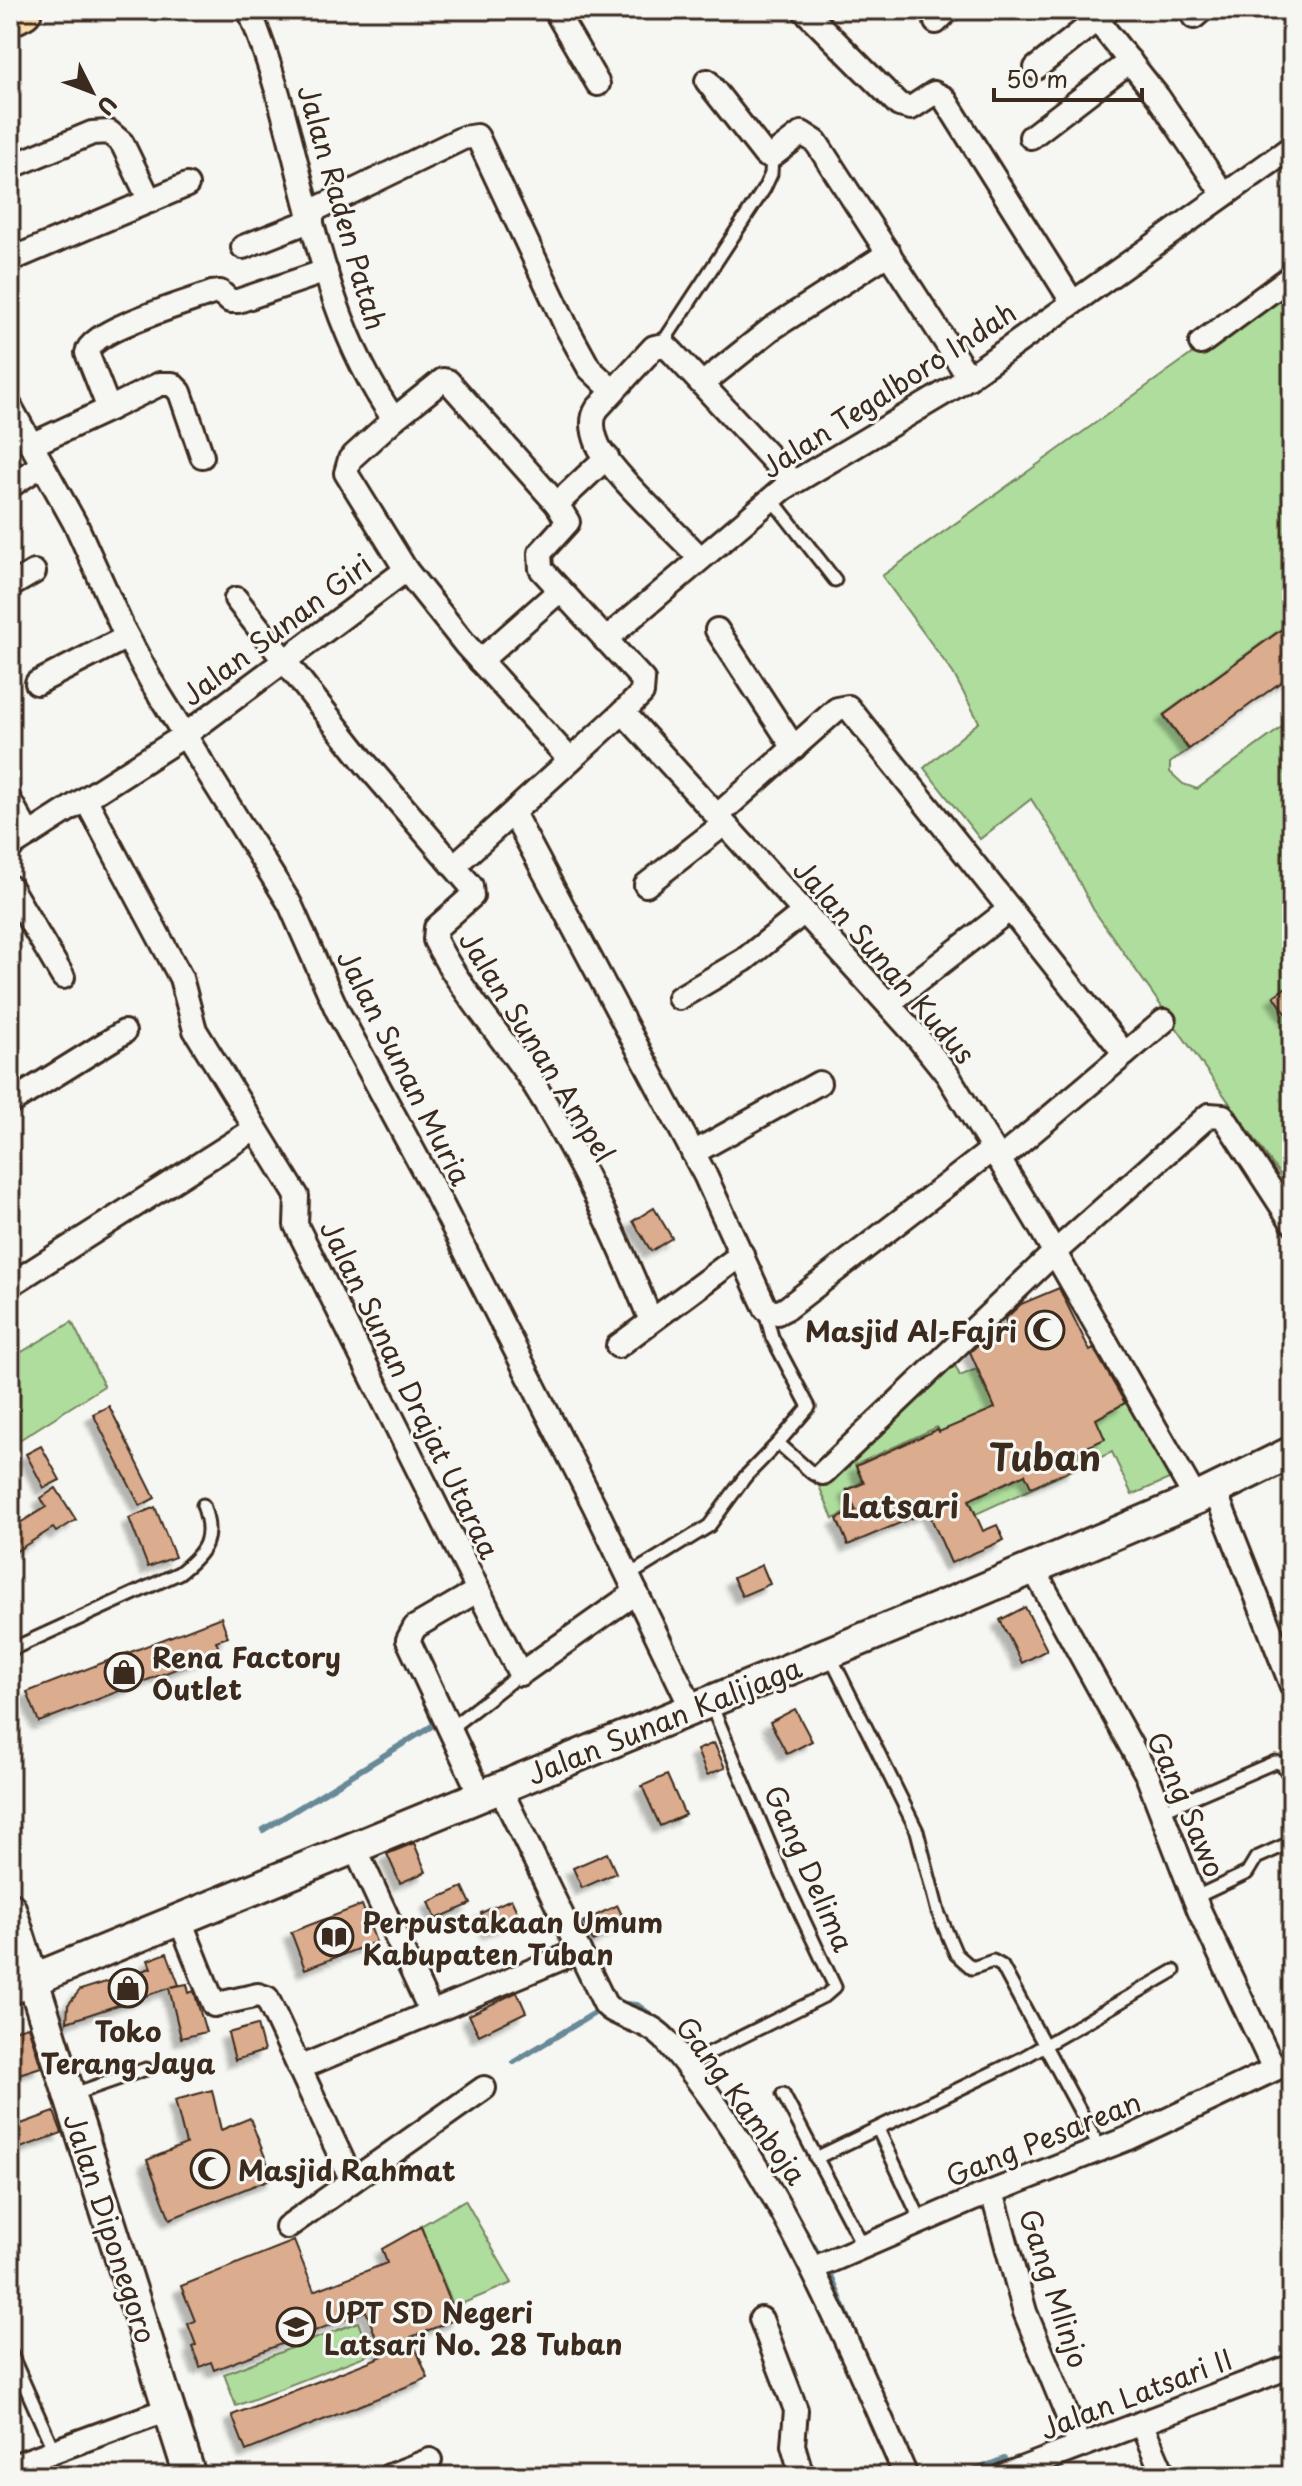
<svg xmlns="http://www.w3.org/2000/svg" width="1302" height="2486" font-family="'Playpen Sans',sans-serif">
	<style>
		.green { fill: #aedd9d; stroke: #74845e; stroke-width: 2 }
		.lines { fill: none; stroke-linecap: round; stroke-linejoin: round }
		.stream { stroke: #688997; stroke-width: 6 }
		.building { fill: #dbac8d; stroke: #3b2a1e; stroke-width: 2; filter: url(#shadow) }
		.lane-casing { stroke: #3b2a1e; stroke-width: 17 }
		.street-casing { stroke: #3b2a1e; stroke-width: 28 }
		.secondary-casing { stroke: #3b2a1e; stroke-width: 36 }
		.highway-casing { stroke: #3b2a1e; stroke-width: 44 }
		.lane { stroke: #f6f6f2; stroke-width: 11 }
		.street { stroke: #f6f6f2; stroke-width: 22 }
		.secondary { stroke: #f6f6f2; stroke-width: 30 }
		.highway { stroke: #fddcac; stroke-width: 38 }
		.labels { text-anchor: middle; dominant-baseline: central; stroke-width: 6; stroke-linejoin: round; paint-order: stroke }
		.street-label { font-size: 28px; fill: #3b2a1e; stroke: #f6f6f2 }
		.poi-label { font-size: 28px; font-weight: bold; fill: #3b2a1e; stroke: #f6f6f2; text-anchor: start }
		.quarter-label { font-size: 32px; font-weight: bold; fill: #3b2a1e; stroke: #f6f6f2 }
		.district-label { font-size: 36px; font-weight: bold; fill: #3b2a1e; stroke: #f6f6f2 }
	</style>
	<defs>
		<filter id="shadow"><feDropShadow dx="-7" dy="7" stdDeviation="2" flood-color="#0004"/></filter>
	</defs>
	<rect width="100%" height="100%" fill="#f6f6f2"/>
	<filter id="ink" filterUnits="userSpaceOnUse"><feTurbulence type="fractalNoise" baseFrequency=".0125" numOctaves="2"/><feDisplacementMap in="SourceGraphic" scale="16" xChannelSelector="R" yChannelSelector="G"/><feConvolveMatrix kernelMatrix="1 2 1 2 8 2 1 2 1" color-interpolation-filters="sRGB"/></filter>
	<g filter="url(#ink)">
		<g class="green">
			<path d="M1292,282V621L1163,715L1188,750L1170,763V772L1183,784L1197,789L1292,720V1192L1093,909L1057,839L1031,799L980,839L924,768L979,722L953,673L882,576Z"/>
			<path d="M72,1322L104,1386L10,1446V1359Z"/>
			<path d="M1101,1345L1176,1476L1132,1495L1112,1452L976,1514L937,1427L855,1465L862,1482L846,1490L854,1509L833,1519L819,1486L951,1357L960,1376L976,1369L987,1394Z"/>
			<path d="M465,2200L512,2283L454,2307L421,2226Z"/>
			<path d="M358,2322L370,2354L236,2406L224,2374Z"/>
		</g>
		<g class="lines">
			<g class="stream">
				<path d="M263,1830L440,1721"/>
				<path d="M613,2003L637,2005L663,2024"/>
				<path d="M514,2062L603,2008"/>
				<path d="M805,2232L819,2255"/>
				<path d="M830,2274L861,2348"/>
				<path d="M960,2476L1004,2459L1012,2468"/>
			</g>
		</g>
		<g class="building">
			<path d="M1292,622V674L1189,749L1164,715Z"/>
			<path d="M1292,983V1022L1274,996Z"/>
			<path d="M654,1208L672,1238L651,1251L633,1221Z"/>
			<path d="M1059,1288L1090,1351L1094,1349L1125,1403L1096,1419L1105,1439L1067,1456L1073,1469L1031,1487L1025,1474L969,1500L983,1531L997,1525L1004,1540L951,1563L928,1511L848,1545L837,1519L856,1510L847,1490L864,1483L856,1466L938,1429L939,1432L995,1408L970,1352L990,1334L1008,1326L1005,1319L1021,1304Z"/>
			<path d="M109,1406L155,1498L140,1506L93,1414Z"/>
			<path d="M41,1446L60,1480L44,1488L26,1454Z"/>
			<path d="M56,1488L76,1520L56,1532L53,1528L10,1555V1529L46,1507L41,1498Z"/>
			<path d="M155,1507L175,1557L148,1567L129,1518Z"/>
			<path d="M762,1565L770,1584L742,1596L733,1578Z"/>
			<path d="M1025,1607L1047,1650L1022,1663L1000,1620Z"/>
			<path d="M221,1617L228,1637L216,1641L220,1652L39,1722L27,1692Z"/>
			<path d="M795,1709L812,1741L787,1754L770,1722Z"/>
			<path d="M714,1743L725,1768L707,1775L697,1750Z"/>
			<path d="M667,1775L685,1815L660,1826L642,1786Z"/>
			<path d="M414,1843L426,1872L400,1883L387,1854Z"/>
			<path d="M607,1853L616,1873L582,1888L573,1868Z"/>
			<path d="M463,1887L471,1904L436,1919L429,1902Z"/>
			<path d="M511,1899L520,1918L489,1931L481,1913Z"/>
			<path d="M362,1905L376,1942L305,1969L291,1932Z"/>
			<path d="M617,1905L626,1923L593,1941L583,1922Z"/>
			<path d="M167,1953L179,1985L171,1987L187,1984L189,1993L194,1991L206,2032L181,2038L169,1988L67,2022L68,2005L80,1990L151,1968L148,1960Z"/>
			<path d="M517,1992L526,2012L479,2035L469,2015Z"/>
			<path d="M257,2025L264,2051L235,2060L228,2033Z"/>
			<path d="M28,2026L41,2067L19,2074L10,2031Z"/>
			<path d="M212,2090L221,2130L250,2118L273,2178L170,2219L147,2160L186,2144L175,2100Z"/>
			<path d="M54,2112L62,2133L15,2150L10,2128Z"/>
			<path d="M421,2227L457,2319L411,2337L428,2378L246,2451L232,2415L383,2356L366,2311L214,2370L211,2362L200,2367L192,2347L196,2345L188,2324L195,2321L181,2286L294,2241L314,2291L387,2263L382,2249Z"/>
		</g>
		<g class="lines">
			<g class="lane-casing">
				<g id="lane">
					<path d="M662,344L764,189L771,174L772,156"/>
					<path d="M771,498L835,580"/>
					<path d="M764,1307L772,1337L809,1407L778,1443"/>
					<path d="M628,1576L709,1526L745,1477L778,1443L813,1474L823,1473"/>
					<path d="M10,1650L179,1573C206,1552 215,1538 203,1505"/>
					<path d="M829,1653L917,1831L938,1912L956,1954L972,1968L993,1961L1002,1966L1101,2150"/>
					<path d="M448,1730L520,1674"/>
					<path d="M1161,1811L1275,1762L1282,1764L1292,1779"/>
					<path d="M1194,1898L1247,1873L1256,1858L1292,1842"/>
					<path d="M685,2065L826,1995L835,1987L782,1874L710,1702"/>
					<path d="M783,2094L863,2246"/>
					<path d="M71,2095L146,2069"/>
					<path d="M878,2129L921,2221"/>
					<path d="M816,2158L1019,2060L1174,1971"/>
					<path d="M10,2352L54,2451"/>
				</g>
			</g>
			<g class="street-casing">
				<g id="street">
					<path d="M249,10C305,143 309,299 394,419L350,459L346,473L406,570"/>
					<path d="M555,10L598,84"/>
					<path d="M804,10L899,105L911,108L934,93L944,98L1073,303"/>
					<path d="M1194,17L1202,10"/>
					<path d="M1097,20L1158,97L1224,195"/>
					<path d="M936,22L948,10"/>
					<path d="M1036,68L1109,10"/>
					<path d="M707,81L765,155L772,156L802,133L816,142L969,378"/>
					<path d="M1031,137L1130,61"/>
					<path d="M10,167L92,133L109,132L122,143L150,201"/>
					<path d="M310,212L463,138L477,136L567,328L589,368L613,391"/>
					<path d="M243,247L312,220"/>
					<path d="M10,260L187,185"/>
					<path d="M1201,343L1292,276"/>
					<path d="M702,384L771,329L889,253"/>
					<path d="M10,406L77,527L122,627L151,681L290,904L337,1010L438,1197L595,1507L692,1709"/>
					<path d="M109,409L160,384H172L180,392L202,456"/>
					<path d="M394,419L443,380L448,381L557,504"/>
					<path d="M31,445L109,409L87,353C90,330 189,302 212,293L220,292L230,301H238L326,271"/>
					<path d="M607,457L557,504L568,522L540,553L541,569L643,680L642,693L623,712L914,1033L947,1074L1036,1220L1196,1499"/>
					<path d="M10,486L42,465"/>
					<path d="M700,558C675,531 612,474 598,445C593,433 590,420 597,409L654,347L665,345L673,353L793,482"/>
					<path d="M10,586L34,572"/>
					<path d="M236,599L366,764L471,886L472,896L436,928L435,940C461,992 503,1037 535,1086C582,1161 618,1239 651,1321"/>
					<path d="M717,630L794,748"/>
					<path d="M605,640L783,489L956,386L1292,147"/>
					<path d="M480,661L559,591"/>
					<path d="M37,683L127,637"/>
					<path d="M86,800L181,978L195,1030L297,1196L296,1225L520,1674L636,1592"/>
					<path d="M10,801L29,835"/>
					<path d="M513,813L705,1175L766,1309L777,1313L787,1308L993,1149"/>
					<path d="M717,816L837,709L848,707L1010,909"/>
					<path d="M10,847L185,735L406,570L465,644L570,760"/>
					<path d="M454,866L623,712"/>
					<path d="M646,885L724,824"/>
					<path d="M10,887L63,977"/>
					<path d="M679,998L744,960L804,912"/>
					<path d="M888,1004L1010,909L1125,1054"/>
					<path d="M10,1103L124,1032"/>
					<path d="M693,1153L819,1083"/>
					<path d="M999,1160L1164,1021"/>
					<path d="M10,1285L255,1129"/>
					<path d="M618,1346L742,1254"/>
					<path d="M823,1473L1055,1252L1209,1115L1223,1116L1292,1222"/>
					<path d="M1215,1491L1292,1686"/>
					<path d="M1033,1568L1147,1775L1199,1910L1274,2069"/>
					<path d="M477,1591L415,1627L408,1640L481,1796"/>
					<path d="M500,1788L605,2004C616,2018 645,2018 665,2039C775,2168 839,2323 906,2476"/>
					<path d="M355,1848L431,2012"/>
					<path d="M180,1920L214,2005L258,1995L267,1998L352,2181"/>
					<path d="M299,2068L579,1951"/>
					<path d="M992,2192L1025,2312L1080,2446"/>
					<path d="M287,2227L484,2088"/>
					<path d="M814,2268L974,2199L1129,2138L1292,2061"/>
					<path d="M761,2319L796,2410L793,2445L802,2476"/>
					<path d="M1141,2423L1164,2476"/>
					<path d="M10,2467L169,2409"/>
					<path d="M389,2476L430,2460"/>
					<path d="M1002,2476L1292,2366"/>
				</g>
			</g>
			<g class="secondary-casing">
				<g id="secondary">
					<path d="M10,1908L190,2476"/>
					<path d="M10,1989L953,1602L1196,1499L1292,1452"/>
				</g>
			</g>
			<g class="highway-casing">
				<path id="highway" d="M10,16L22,10"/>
			</g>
			<use href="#lane" class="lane"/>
			<use href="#street" class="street"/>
			<use href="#secondary" class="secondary"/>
			<use href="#highway" class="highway"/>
		</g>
	</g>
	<defs>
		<g id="mosque-ring" transform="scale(2)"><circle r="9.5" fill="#f6f6f2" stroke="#3b2a1e" stroke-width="1.5"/><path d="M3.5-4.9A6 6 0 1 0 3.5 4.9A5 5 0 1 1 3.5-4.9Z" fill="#3b2a1e"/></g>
		<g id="shop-ring" transform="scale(2)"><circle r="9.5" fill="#f6f6f2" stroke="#3b2a1e" stroke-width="1.5"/><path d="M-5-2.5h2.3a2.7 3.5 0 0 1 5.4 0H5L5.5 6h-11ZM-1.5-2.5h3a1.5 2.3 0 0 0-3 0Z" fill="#3b2a1e"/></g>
		<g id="library-ring" transform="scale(2)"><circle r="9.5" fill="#f6f6f2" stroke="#3b2a1e" stroke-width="1.5"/><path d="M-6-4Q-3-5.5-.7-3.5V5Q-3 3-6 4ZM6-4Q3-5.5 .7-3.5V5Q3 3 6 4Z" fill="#3b2a1e"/></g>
		<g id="school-ring" transform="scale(2)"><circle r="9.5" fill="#f6f6f2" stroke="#3b2a1e" stroke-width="1.5"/><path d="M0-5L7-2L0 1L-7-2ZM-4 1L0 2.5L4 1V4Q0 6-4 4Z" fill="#3b2a1e"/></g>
	</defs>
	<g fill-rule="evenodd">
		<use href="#mosque-ring" x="1045" y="1330"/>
		<use href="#shop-ring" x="124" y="1672"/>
		<use href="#library-ring" x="334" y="1937"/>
		<use href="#shop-ring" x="128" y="1988"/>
		<use href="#mosque-ring" x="210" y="2169"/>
		<use href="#school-ring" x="296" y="2327"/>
	</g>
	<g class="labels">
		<g class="street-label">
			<text transform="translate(343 207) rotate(74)">Jalan Raden Patah</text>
			<text transform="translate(888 389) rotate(-33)">Jalan Tegalboro Indah</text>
			<text transform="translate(276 629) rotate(-37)">Jalan Sunan Giri</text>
			<text transform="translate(885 961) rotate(49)">Jalan Sunan Kudus</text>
			<text transform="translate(538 1046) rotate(58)">Jalan Sunan Ampel</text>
			<text transform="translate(405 1067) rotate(63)">Jalan Sunan Muria</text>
			<text transform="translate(411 1389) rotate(64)">Jalan Sunan Drajat Utaraa</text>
			<text transform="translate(664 1720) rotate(-22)">Jalan Sunan Kalijaga</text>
			<text transform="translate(1187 1804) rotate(67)">Gang Sawo</text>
			<text transform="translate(810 1868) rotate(66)">Gang Delima</text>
			<text transform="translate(742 2100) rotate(54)">Gang Kamboja</text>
			<text transform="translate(1043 2138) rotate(-22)">Gang Pesarean</text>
			<text transform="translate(111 2228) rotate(72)">Jalan Diponegoro</text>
			<text transform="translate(1055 2288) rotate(72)">Gang Mlinjo</text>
			<text transform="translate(1136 2393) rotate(-21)">Jalan Latsari II</text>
		</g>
		<g class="poi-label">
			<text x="1017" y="1330" text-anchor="end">Masjid Al-Fajri</text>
			<text x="152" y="1656">Rena Factory<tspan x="152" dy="32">Outlet</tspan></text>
			<text x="362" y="1921">Perpustakaan Umum<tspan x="362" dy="32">Kabupaten Tuban</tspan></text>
			<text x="128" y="2030" text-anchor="middle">Toko<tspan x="128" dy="32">Terang Jaya</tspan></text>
			<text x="238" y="2169">Masjid Rahmat</text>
			<text x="324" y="2311">UPT SD Negeri<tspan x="324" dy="32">Latsari No. 28 Tuban</tspan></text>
		</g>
		<g class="quarter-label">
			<text x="900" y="1505">Latsari</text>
		</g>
		<g class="district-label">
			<text x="1045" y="1456">Tuban</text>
		</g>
	</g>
	<rect width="1302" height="2486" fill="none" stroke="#f6f6f2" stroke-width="40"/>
	<rect x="20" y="20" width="1262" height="2446" fill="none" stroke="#3b2a1e" stroke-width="3" filter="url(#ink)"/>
	<g transform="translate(92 92) rotate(132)" stroke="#f6f6f2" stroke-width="6" paint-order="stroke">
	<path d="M0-6L14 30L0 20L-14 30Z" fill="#3b2a1e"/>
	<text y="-12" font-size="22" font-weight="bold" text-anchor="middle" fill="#3b2a1e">U</text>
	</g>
	<path d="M994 88v12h148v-12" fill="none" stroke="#3b2a1e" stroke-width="4"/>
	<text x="1006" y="88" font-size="24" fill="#3b2a1e" stroke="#f6f6f2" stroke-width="6" paint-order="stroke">50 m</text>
</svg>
